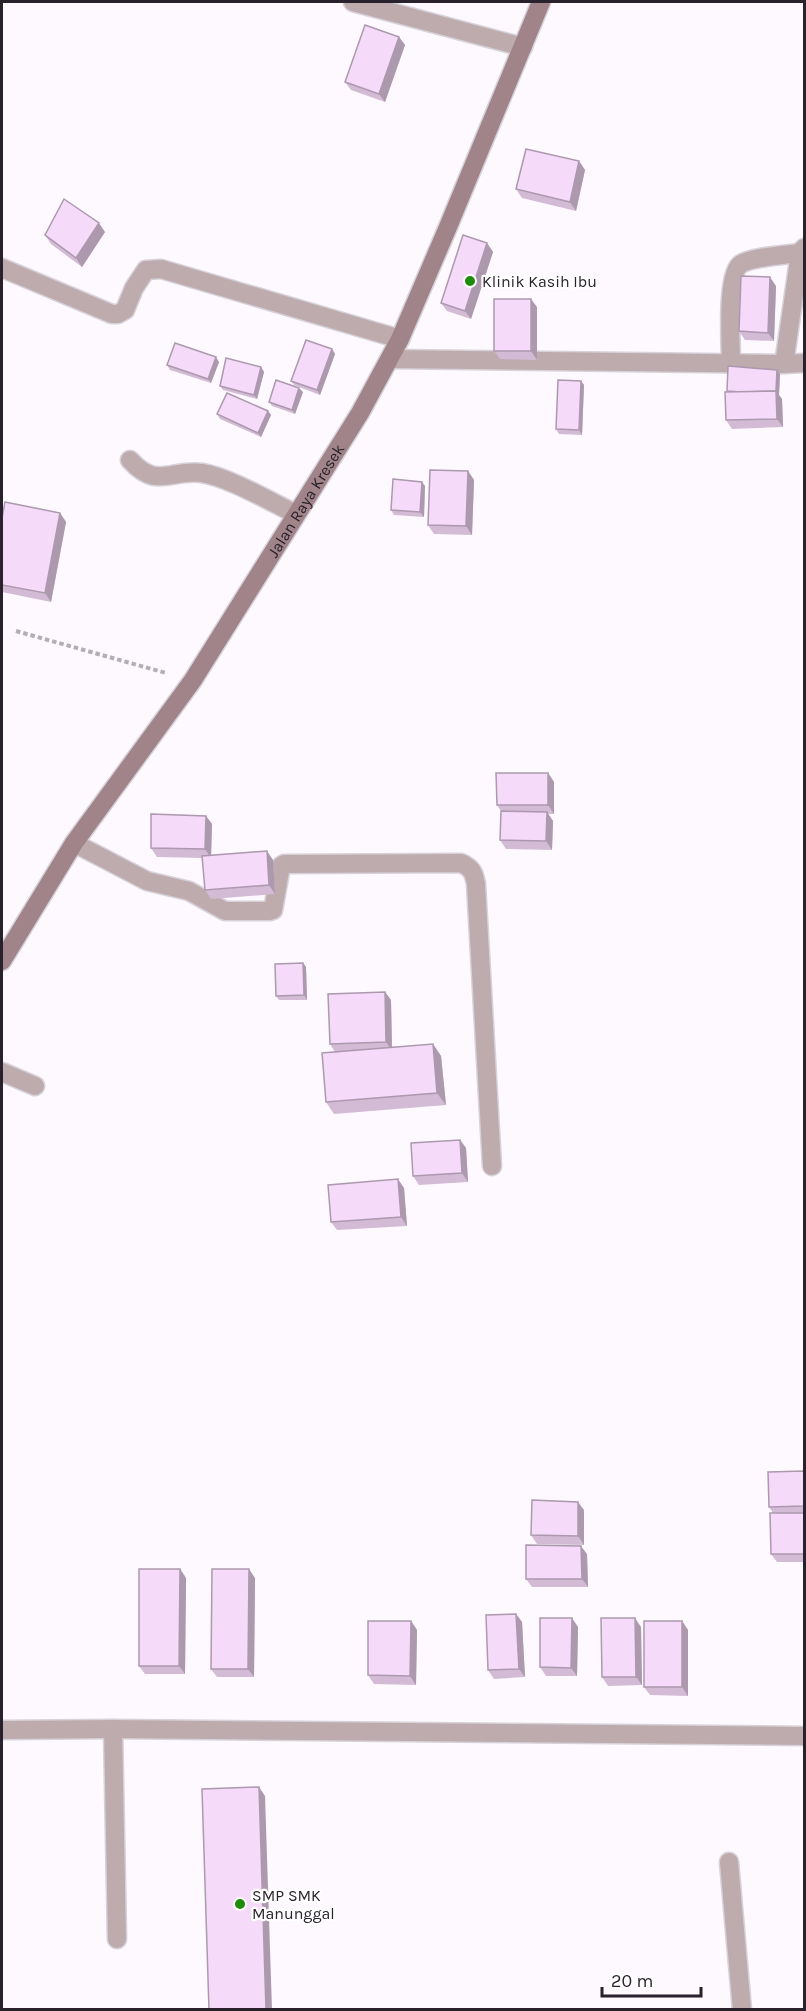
<svg xmlns="http://www.w3.org/2000/svg" width="806" height="2011" font-family="Karla,sans-serif">
	<style>
		.lines { fill: none; stroke-linecap: round; stroke-linejoin: round }
		.service-casing { stroke: #d7d2d9; stroke-width: 21 }
		.minor-casing { stroke: #d7d2d9; stroke-width: 21 }
		.secondary-casing { stroke: #d7d2d9; stroke-width: 21 }
		.path { stroke: #b3aeb6; stroke-width: 4; stroke-dasharray: 4.5 3; stroke-linecap: butt }
		.service { stroke: #beabae; stroke-width: 18 }
		.minor { stroke: #beabae; stroke-width: 18 }
		.secondary { stroke: #a08489; stroke-width: 18 }
		.wall { fill: #d3bbd6 }
		.shaded-wall { fill: #ac99ae }
		.building { fill: #f5daf9; stroke: #ac99ae; stroke-width: 1.5 }
		.poi-dot { fill: #208c0b; stroke: #fff; stroke-width: 2 }
		.labels { text-anchor: middle; dominant-baseline: central; stroke-width: 4.5; stroke-linejoin: round; paint-order: stroke }
		.poi-label { font-size: 16px; fill: #29222c; stroke: #fff; text-anchor: start }
		.street-label { font-size: 16px; fill: #29222c; stroke: #fff }
	</style>
	<rect width="100%" height="100%" fill="#fdf9ff"/>
	<g class="lines">
		<g class="service-casing">
			<g id="service">
				<path d="M2,1072L35,1086"/>
				<path d="M113,1729L117,1939"/>
			</g>
		</g>
		<g class="minor-casing">
			<g id="minor">
				<path d="M353,2L523,47"/>
				<path d="M2,268L112,314H118L125,310L134,288L146,270L161,269L400,339"/>
				<path d="M390,359L784,364L804,363"/>
				<path d="M731,364C731,345 726,273 741,264C751,257 786,255 800,253"/>
				<path d="M784,364L800,253L804,248"/>
				<path d="M130,460C157,490 170,469 202,473C228,477 271,502 296,514"/>
				<path d="M74,843L147,881L189,891L225,911H270L273,910L281,866L284,864L461,863C472,868 474,873 476,884L492,1166"/>
				<path d="M2,1730L113,1729L804,1736"/>
				<path d="M729,1862L742,2010"/>
			</g>
		</g>
		<g class="secondary-casing">
			<g id="secondary">
				<path id="s1" d="M2,961L74,843L193,680L360,413L400,339L448,227L541,2"/>
			</g>
		</g>
		<path class="path" d="M16,631L166,673"/>
		<use href="#service" class="service"/>
		<use href="#minor" class="minor"/>
		<use href="#secondary" class="secondary"/>
	</g>
	<g class="wall">
		<path d="M399,37L405,45L385,102L351,90L345,82Z"/>
		<path d="M579,161L585,170L576,211L522,198L516,189Z"/>
		<path d="M105,232L82,267L51,244L45,235Z"/>
		<path d="M487,243L493,252L471,319L447,311L441,303Z"/>
		<path d="M776,286L774,341L745,340L739,331Z"/>
		<path d="M537,307V360L500,359L494,351Z"/>
		<path d="M332,349L335,354L320,395L294,385L291,381Z"/>
		<path d="M219,362L211,383L170,370L167,365Z"/>
		<path d="M261,367L264,372L257,399L223,390L220,386Z"/>
		<path d="M780,374L779,395L782,399L783,427L732,429L726,420L728,392L727,391Z"/>
		<path d="M581,381L584,385L582,435L559,434L556,429Z"/>
		<path d="M303,392L295,414L272,406L269,402Z"/>
		<path d="M268,411L271,415L261,437L220,419L217,414Z"/>
		<path d="M468,471L474,480L472,535L434,534L428,525Z"/>
		<path d="M422,482L425,486L424,517L394,515L391,510Z"/>
		<path d="M60,513L66,522L51,602L2,592V518Z"/>
		<path d="M548,773L554,782V814H548L553,821L552,850L506,849L500,840L501,811L497,805Z"/>
		<path d="M206,816L212,824L211,855L273,860L275,894L211,899L205,890L203,858L157,857L151,848Z"/>
		<path d="M303,963L306,967L307,1000H279L276,996Z"/>
		<path d="M385,992L391,1000L392,1047L433,1044L441,1056L446,1105L334,1114L326,1102L335,1052L330,1044Z"/>
		<path d="M460,1140L466,1148L468,1182L419,1185L413,1176Z"/>
		<path d="M404,1188L407,1226L337,1230L331,1222Z"/>
		<path d="M804,1471V1562H777L771,1554L773,1513L769,1507Z"/>
		<path d="M584,1510V1545L537,1544L531,1535Z"/>
		<path d="M587,1554L588,1587H532L526,1579Z"/>
		<path d="M180,1569L186,1578L185,1674H145L139,1666Z"/>
		<path d="M255,1578L254,1677H217L211,1669Z"/>
		<path d="M516,1614L522,1622L525,1677L494,1679L488,1670Z"/>
		<path d="M411,1621L417,1630L416,1685L374,1684L368,1675Z"/>
		<path d="M682,1621L688,1630V1696L650,1695L644,1687Z"/>
		<path d="M578,1627L577,1676H546L540,1667Z"/>
		<path d="M641,1627L642,1685L608,1686L602,1677Z"/>
	</g>
	<g class="shaded-wall">
		<path d="M399,37L405,45L385,102L379,94Z"/>
		<path d="M579,161L585,170L576,211L570,202Z"/>
		<path d="M99,223L105,232L82,267L76,258Z"/>
		<path d="M487,243L493,252L471,319L465,311Z"/>
		<path d="M770,277L776,286L774,341L768,333Z"/>
		<path d="M531,299L537,307V360L531,351Z"/>
		<path d="M332,349L335,354L320,395L317,390Z"/>
		<path d="M216,357L219,362L211,383L208,379Z"/>
		<path d="M261,367L264,372L257,399L254,395Z"/>
		<path d="M777,370L780,374L779,395L782,399L783,427L777,419L775,394Z"/>
		<path d="M581,381L584,385L582,435L579,430Z"/>
		<path d="M299,388L303,392L295,414L292,410Z"/>
		<path d="M268,411L271,415L261,437L258,433Z"/>
		<path d="M468,471L474,480L472,535L466,526Z"/>
		<path d="M422,482L425,486L424,517L420,512Z"/>
		<path d="M60,513L66,522L51,602L45,593Z"/>
		<path d="M548,773L554,782V814L548,805Z"/>
		<path d="M547,812L553,821L552,850L546,841Z"/>
		<path d="M206,816L212,824L211,858L205,849Z"/>
		<path d="M267,851L273,860L275,894L269,885Z"/>
		<path d="M303,963L306,967L307,1000L304,995Z"/>
		<path d="M385,992L391,1000L392,1051L386,1042Z"/>
		<path d="M433,1044L441,1056L446,1105L437,1093Z"/>
		<path d="M460,1140L466,1148L468,1182L462,1173Z"/>
		<path d="M398,1179L404,1188L407,1226L401,1217Z"/>
		<path d="M578,1502L584,1510V1545L578,1536Z"/>
		<path d="M581,1546L587,1554L588,1587L582,1579Z"/>
		<path d="M180,1569L186,1578L185,1674L179,1666Z"/>
		<path d="M249,1569L255,1578L254,1677L248,1669Z"/>
		<path d="M516,1614L522,1622L525,1677L519,1669Z"/>
		<path d="M572,1618L578,1627L577,1676L571,1668Z"/>
		<path d="M635,1618L641,1627L642,1685L636,1677Z"/>
		<path d="M411,1621L417,1630L416,1685L410,1676Z"/>
		<path d="M682,1621L688,1630V1696L682,1687Z"/>
		<path d="M259,1787L265,1796L272,2010H266Z"/>
	</g>
	<g class="building">
		<path d="M365,25L399,37L379,94L345,82Z"/>
		<path d="M526,149L579,161L570,202L516,189Z"/>
		<path d="M64,199L99,223L76,258L45,235Z"/>
		<path d="M463,235L487,243L465,311L441,303Z"/>
		<path d="M741,276L770,277L768,333L739,331Z"/>
		<rect x="494" y="299" width="37" height="52"/>
		<path d="M306,340L332,349L317,390L291,381Z"/>
		<path d="M175,343L216,357L208,379L167,365Z"/>
		<path d="M226,358L261,367L254,395L220,386Z"/>
		<path d="M728,366L777,370L776,391L741,392L727,391Z"/>
		<path d="M276,380L299,388L292,410L269,402Z"/>
		<path d="M558,380L581,381L579,430L556,429Z"/>
		<path d="M776,391L777,419L726,420L725,392Z"/>
		<path d="M227,393L268,411L258,433L217,414Z"/>
		<path d="M430,470L468,471L466,526L428,525Z"/>
		<path d="M393,479L422,482L420,512L391,510Z"/>
		<path d="M5,502L60,513L45,593L2,585V518Z"/>
		<path d="M496,773H548V805H497Z"/>
		<path d="M501,811L547,812L546,841L500,840Z"/>
		<path d="M151,814L206,816L205,849L151,848Z"/>
		<path d="M267,851L269,885L205,890L202,856Z"/>
		<path d="M303,963L304,995L276,996L275,964Z"/>
		<path d="M385,992L386,1042L330,1044L328,994Z"/>
		<path d="M433,1044L437,1093L326,1102L322,1053Z"/>
		<path d="M460,1140L462,1173L413,1176L411,1143Z"/>
		<path d="M398,1179L401,1217L331,1222L328,1185Z"/>
		<path d="M804,1471V1506L769,1507L768,1472Z"/>
		<path d="M532,1500L578,1502V1536L531,1535Z"/>
		<path d="M770,1513H804V1554H771Z"/>
		<path d="M526,1545L581,1546L582,1579H526Z"/>
		<path d="M139,1569H180L179,1666H139Z"/>
		<path d="M212,1569H249L248,1669H211Z"/>
		<path d="M516,1614L519,1669L488,1670L486,1615Z"/>
		<path d="M540,1618H572L571,1668L540,1667Z"/>
		<path d="M601,1618H635L636,1677H602Z"/>
		<path d="M368,1621H411L410,1676L368,1675Z"/>
		<rect x="644" y="1621" width="38" height="66"/>
		<path d="M259,1787L266,2010H209L202,1789Z"/>
	</g>
	<g class="poi-dot">
		<circle cx="470" cy="281" r="6"/>
		<circle cx="240" cy="1904" r="6"/>
	</g>
	<g class="labels">
		<g class="poi-label">
			<text x="482" y="281">Klinik Kasih Ibu</text>
			<text x="252" y="1895">SMP SMK<tspan x="252" dy="18">Manunggal</tspan></text>
		</g>
		<g class="street-label">
			<text stroke="none"><textPath href="#s1" startOffset="552">Jalan Raya Kresek</textPath></text>
		</g>
	</g>
	<rect width="806" height="2011" fill="none" stroke="#29222c" stroke-width="6"/>
	<path d="M602 1987v9h99v-9" fill="none" stroke="#29222c" stroke-width="3"/>
	<text x="611" y="1987" font-size="18" fill="#29222c" stroke="#ffffff" stroke-width="4.5" paint-order="stroke">20 m</text>
</svg>
